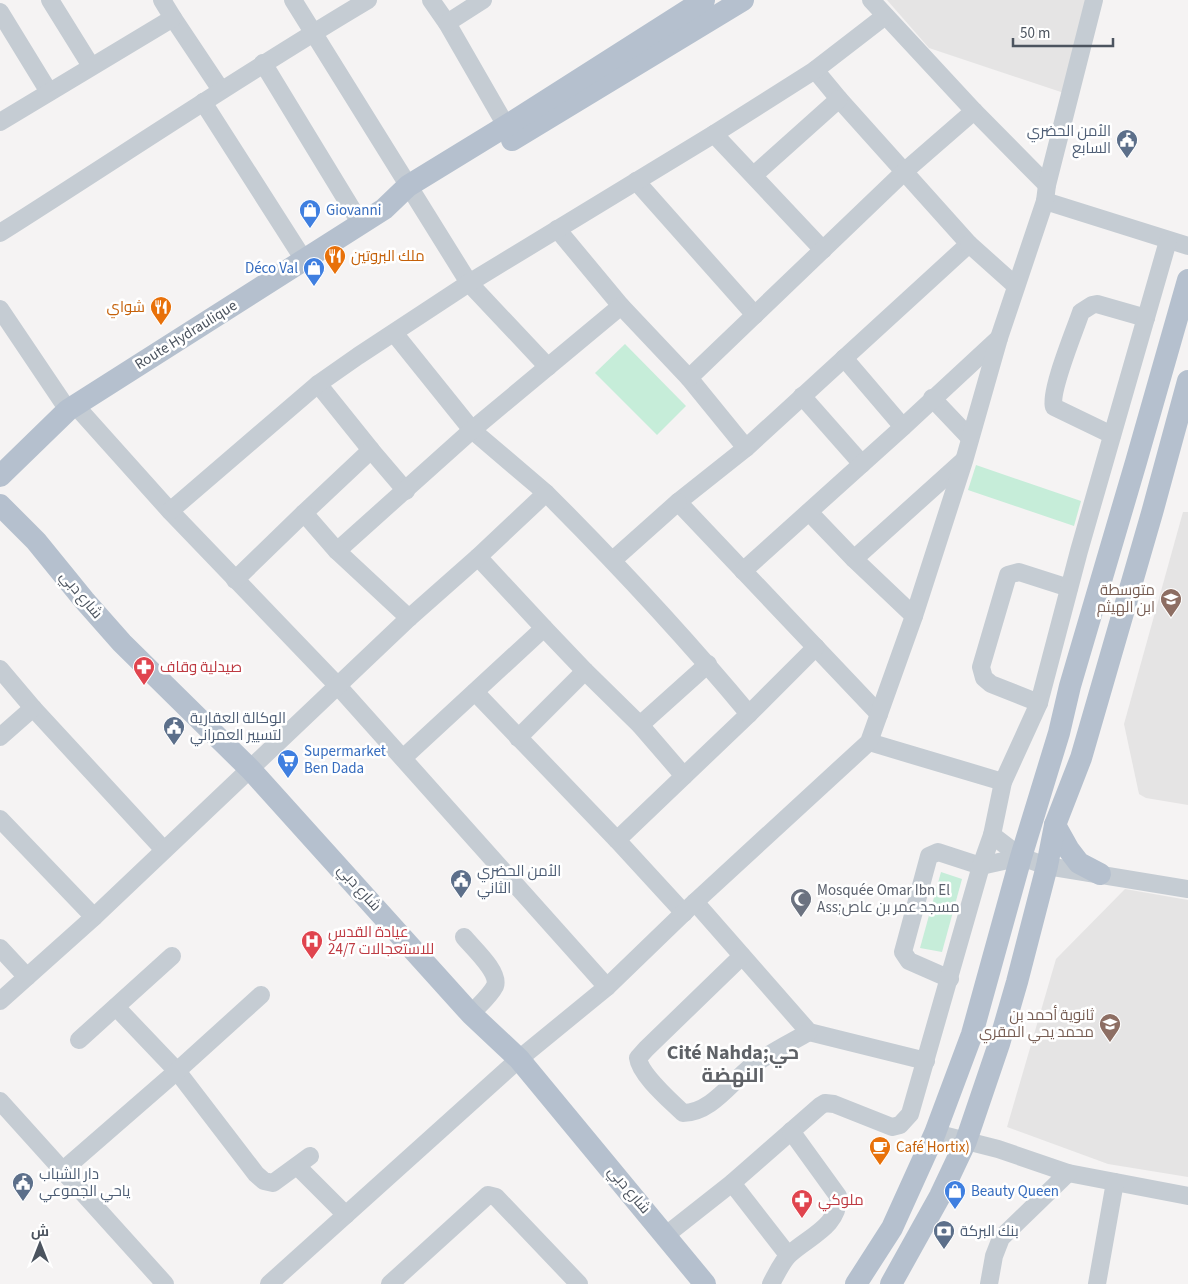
<svg xmlns="http://www.w3.org/2000/svg" width="1188" height="1284" font-family="'Source Sans 3',Cairo,sans-serif">
	<style>
		.education { fill: #e5e4e4 }
		.green { fill: #c6edd9 }
		.lines { fill: none; stroke-linecap: round; stroke-linejoin: round }
		.minor { stroke: #c5ccd3; stroke-width: 18 }
		.major { stroke: #b5c0ce; stroke-width: 22 }
		.labels { text-anchor: middle; dominant-baseline: central; stroke-width: 5; stroke-linejoin: round; paint-order: stroke }
		.service-label { font-size: 15px; fill: #4e5e75; stroke: #fff; text-anchor: start }
		.shop-label { font-size: 15px; fill: #366cbe; stroke: #fff; text-anchor: start }
		.food-label { font-size: 15px; fill: #c56008; stroke: #fff; text-anchor: start }
		.street-label { font-size: 15px; fill: #4c545f; stroke: #fff }
		.education-label { font-size: 15px; fill: #785e54; stroke: #fff; text-anchor: end }
		.health-label { font-size: 15px; fill: #be3a42; stroke: #fff; text-anchor: start }
		.worship-label { font-size: 15px; fill: #5b616d; stroke: #fff; text-anchor: start }
		.district-label { font-size: 20px; font-weight: bold; fill: #5f6267; stroke: #fff }
	</style>
	<rect width="100%" height="100%" fill="#f5f3f3"/>
	<g class="education">
		<path d="M887,0H1088L1064,93L929,48Z"/>
		<path d="M1183,512H1188V805L1146,798L1139,794L1124,724Z"/>
		<path d="M1125,889L1188,900V1177L1108,1164L1007,1127L1056,959Z"/>
	</g>
	<g class="green">
		<path d="M625,344L686,406L657,435L595,373Z"/>
		<path d="M976,465L1081,501L1074,526L968,490Z"/>
		<path d="M941,872L962,879L942,952L920,948Z"/>
	</g>
	<g class="lines">
		<g class="minor">
			<path d="M50,0L91,66"/>
			<path d="M293,0L469,283L548,367"/>
			<path d="M431,0L447,23L512,136"/>
			<path d="M871,0L974,111L1047,185"/>
			<path d="M0,12L49,92"/>
			<path d="M173,18L221,90"/>
			<path d="M447,23L483,0"/>
			<path d="M263,63L361,224"/>
			<path d="M815,70L839,99L969,244L746,448L678,502L879,714"/>
			<path d="M203,102L304,260"/>
			<path d="M0,122L173,18L162,0"/>
			<path d="M714,134L823,250"/>
			<path d="M754,175L839,99"/>
			<path d="M636,181L755,315"/>
			<path d="M1045,201L1188,246"/>
			<path d="M557,229L621,306"/>
			<path d="M0,233C123,155 243,74 368,0"/>
			<path d="M969,244L1016,286"/>
			<path d="M0,309L68,410"/>
			<path d="M394,333L472,430L546,493"/>
			<path d="M844,358L903,427"/>
			<path d="M689,378L746,448"/>
			<path d="M318,384L371,450"/>
			<path d="M802,396L862,464"/>
			<path d="M932,398L970,438"/>
			<path d="M75,405L170,511L338,686L607,987"/>
			<path d="M1112,435L1054,407C1049,392 1075,330 1081,312L1092,305L1097,304L1146,318"/>
			<path d="M170,511L318,384L358,356L469,283L714,134L815,70L885,16"/>
			<path d="M809,512L854,559L914,616"/>
			<path d="M304,513L371,450L406,491"/>
			<path d="M337,551L472,430L621,306L689,378L905,171L974,111"/>
			<path d="M478,557L544,628"/>
			<path d="M854,559L963,461"/>
			<path d="M613,560L678,502"/>
			<path d="M743,571L903,427L999,338"/>
			<path d="M235,580L304,513L337,551L409,618"/>
			<path d="M0,669L33,708L164,850"/>
			<path d="M475,692L617,840L684,913"/>
			<path d="M1039,703L991,684L984,678L981,667L1008,575L1019,572L1069,588"/>
			<path d="M640,725L708,664"/>
			<path d="M0,737L33,708"/>
			<path d="M518,738L585,671"/>
			<path d="M869,742L1003,782"/>
			<path d="M403,758L544,628L585,671L640,725L684,776L749,714"/>
			<path d="M0,819L94,917"/>
			<path d="M992,835L1021,857L1047,866L1188,889"/>
			<path d="M617,840L684,776"/>
			<path d="M695,902L809,1032L926,1061"/>
			<path d="M464,937C473,948 500,972 495,986C490,996 478,1006 471,1014"/>
			<path d="M0,948L27,977"/>
			<path d="M742,956L646,1049L638,1058C640,1075 671,1101 683,1113C711,1113 731,1082 752,1066C769,1053 790,1043 809,1032"/>
			<path d="M950,979L909,961L903,952L929,856L938,852L981,866L1021,857"/>
			<path d="M0,1001L94,917L409,618L478,557L546,493C617,564 685,637 749,714L816,647"/>
			<path d="M116,1007L177,1071L256,1174L264,1181L273,1183L310,1156"/>
			<path d="M79,1040L172,956"/>
			<path d="M0,1101L165,1284"/>
			<path d="M935,1133L998,1149L1068,1173L1188,1196"/>
			<path d="M297,1166L346,1215"/>
			<path d="M62,1171L177,1071L261,995"/>
			<path d="M732,1183L788,1255"/>
			<path d="M666,1235L732,1183L820,1106L825,1103L834,1104L892,1127L900,1125L910,1114L981,866L992,835L1003,782L1039,703L1079,551L1168,241"/>
			<path d="M269,1284L519,1059L607,987L695,902L869,742L914,616L964,461L999,338L1045,201L1047,185L1094,0"/>
			<path d="M390,1284L488,1195L496,1197L579,1284"/>
			<path d="M771,1284C776,1275 782,1261 790,1254C808,1237 840,1226 838,1196L791,1131"/>
			<path d="M989,1284L994,1256L1001,1238L1068,1173"/>
			<path d="M1097,1284L1115,1182"/>
		</g>
		<g class="major">
			<path d="M512,140L743,0"/>
			<path d="M0,476L68,410L384,209L408,186L506,126L704,0"/>
			<path d="M0,505L36,541L84,600L122,643L251,770L471,1014L519,1059L705,1284"/>
			<path d="M1055,825L1069,850L1079,863L1100,874"/>
			<path d="M856,1284L892,1228L935,1133L972,1034L1021,857L1059,733L1070,686L1136,462L1188,280"/>
			<path d="M891,1284L940,1196L966,1141L999,1044L1017,982L1047,866L1055,825L1081,758L1152,513L1188,381"/>
		</g>
	</g>
	<defs>
		<g id="civic-pin" transform="scale(1.125)"><path d="M0 17L-7.5 6A9.5 9.5 0 1 1 7.5 6Z" fill="#5c6f8a" stroke="#fff"/><path d="M-.6-6.5H3V-4.5H.6V-3L4-1V1h2V6H-6V1h2V-1L-.6-3ZM-1.2 2.5V6h2.4V2.5Z" fill="#fff"/></g>
		<g id="shop-pin" transform="scale(1.125)"><path d="M0 17L-7.5 6A9.5 9.5 0 1 1 7.5 6Z" fill="#3f7fe0" stroke="#fff"/><path d="M-5-2.5h2.3a2.7 3.5 0 0 1 5.4 0H5L5.5 6h-11ZM-1.5-2.5h3a1.5 2.3 0 0 0-3 0Z" fill="#fff"/></g>
		<g id="restaurant-pin" transform="scale(1.125)"><path d="M0 17L-7.5 6A9.5 9.5 0 1 1 7.5 6Z" fill="#e8710a" stroke="#fff"/><path d="M-5-6h1v4h1v-4h1v4h1v-4h1v5L-1.5 .5V6h-2V.5L-5-1ZM5-6V6H3V1.5H1.5Q1.5-4 5-6Z" fill="#fff"/></g>
		<g id="school-pin" transform="scale(1.125)"><path d="M0 17L-7.5 6A9.5 9.5 0 1 1 7.5 6Z" fill="#8d6e63" stroke="#fff"/><path d="M0-5L7-2L0 1L-7-2ZM-4 1L0 2.5L4 1V4Q0 6-4 4Z" fill="#fff"/></g>
		<g id="pharmacy-pin" transform="scale(1.125)"><path d="M0 17L-7.5 6A9.5 9.5 0 1 1 7.5 6Z" fill="#e0444e" stroke="#fff"/><path d="M-2-6h4v4h4v4h-4v4h-4v-4h-4v-4h4Z" fill="#fff"/></g>
		<g id="supermarket-pin" transform="scale(1.125)"><path d="M0 17L-7.5 6A9.5 9.5 0 1 1 7.5 6Z" fill="#3f7fe0" stroke="#fff"/><path d="M-6-5.5h2.5l.6 2H6L4.5 2H-2.5L-4.4-4H-6ZM-1.5 3.2a1.3 1.3 0 1 0 .1 0ZM3 3.2a1.3 1.3 0 1 0 .1 0Z" fill="#fff"/></g>
		<g id="mosque-pin" transform="scale(1.125)"><path d="M0 17L-7.5 6A9.5 9.5 0 1 1 7.5 6Z" fill="#6b7280" stroke="#fff"/><path d="M3.5-4.9A6 6 0 1 0 3.5 4.9A5 5 0 1 1 3.5-4.9Z" fill="#fff"/></g>
		<g id="hospital-pin" transform="scale(1.125)"><path d="M0 17L-7.5 6A9.5 9.5 0 1 1 7.5 6Z" fill="#e0444e" stroke="#fff"/><path d="M-5-5h3v3.5h4V-5h3V5h-3V1.5h-4V5h-3Z" fill="#fff"/></g>
		<g id="cafe-pin" transform="scale(1.125)"><path d="M0 17L-7.5 6A9.5 9.5 0 1 1 7.5 6Z" fill="#e8710a" stroke="#fff"/><path d="M-5.5-4.5H6V0H3Q3 3.5 0 3.5H-2.5Q-5.5 3.5-5.5 0ZM3-3.2v2h1.7v-2ZM-6 4.5H4V6H-6Z" fill="#fff"/></g>
		<g id="bank-pin" transform="scale(1.125)"><path d="M0 17L-7.5 6A9.5 9.5 0 1 1 7.5 6Z" fill="#5c6f8a" stroke="#fff"/><path d="M-6-4H6V4H-6ZM0-2.3a2.3 2.3 0 1 0 0 4.6a2.3 2.3 0 1 0 0-4.6Z" fill="#fff"/></g>
	</defs>
	<g fill-rule="evenodd">
		<use href="#civic-pin" x="1127" y="140"/>
		<use href="#shop-pin" x="310" y="210"/>
		<use href="#restaurant-pin" x="335" y="256"/>
		<use href="#shop-pin" x="314" y="268"/>
		<use href="#restaurant-pin" x="161" y="307"/>
		<use href="#school-pin" x="1171" y="599"/>
		<use href="#pharmacy-pin" x="144" y="667"/>
		<use href="#civic-pin" x="174" y="727"/>
		<use href="#supermarket-pin" x="288" y="760"/>
		<use href="#civic-pin" x="461" y="880"/>
		<use href="#mosque-pin" x="801" y="899"/>
		<use href="#hospital-pin" x="312" y="941"/>
		<use href="#school-pin" x="1110" y="1024"/>
		<use href="#cafe-pin" x="880" y="1147"/>
		<use href="#civic-pin" x="23" y="1183"/>
		<use href="#shop-pin" x="955" y="1191"/>
		<use href="#pharmacy-pin" x="802" y="1200"/>
		<use href="#bank-pin" x="944" y="1231"/>
	</g>
	<g class="labels">
		<g class="service-label">
			<text x="1111" y="131" text-anchor="end">الأمن الحضري<tspan x="1111" dy="17">السابع</tspan></text>
			<text x="190" y="718">الوكالة العقارية<tspan x="190" dy="17">لتسيير العمراني</tspan></text>
			<text x="477" y="871">الأمن الحضري<tspan x="477" dy="17">الثاني</tspan></text>
			<text x="39" y="1174">دار الشباب<tspan x="39" dy="17">ياحي الجموعي</tspan></text>
			<text x="960" y="1231">بنك البركة</text>
		</g>
		<g class="shop-label">
			<text x="326" y="210">Giovanni</text>
			<text x="298" y="268" text-anchor="end">Déco Val</text>
			<text x="304" y="751">Supermarket<tspan x="304" dy="17">Ben Dada</tspan></text>
			<text x="971" y="1191">Beauty Queen</text>
		</g>
		<g class="food-label">
			<text x="351" y="256">ملك البروتين</text>
			<text x="145" y="307" text-anchor="end">شواي</text>
			<text x="896" y="1147">Café Hortix)</text>
		</g>
		<g class="street-label">
			<text transform="translate(186 335) rotate(-32)">Route Hydraulique</text>
			<text transform="translate(81 595) rotate(50)">شارع دبي</text>
			<text transform="translate(359 888) rotate(48)">شارع دبي</text>
			<text transform="translate(629 1190) rotate(50)">شارع دبي</text>
		</g>
		<g class="education-label">
			<text x="1155" y="590">متوسطة<tspan x="1155" dy="17">ابن الهيثم</tspan></text>
			<text x="1094" y="1015">ثانوية أحمد بن<tspan x="1094" dy="17">محمد يحي المقري</tspan></text>
		</g>
		<g class="health-label">
			<text x="160" y="667">صيدلية وقاف</text>
			<text x="328" y="932">عيادة القدس<tspan x="328" dy="17">للاستعجالات 24/7</tspan></text>
			<text x="818" y="1200">ملوكي</text>
		</g>
		<g class="worship-label">
			<text x="817" y="890">Mosquée Omar Ibn El<tspan x="817" dy="17">Ass;مسجد عمر بن عاص</tspan></text>
		</g>
		<g class="district-label">
			<text x="733" y="1053">Cité Nahda;حي<tspan x="733" dy="23">النهضة</tspan></text>
		</g>
	</g>
	<g transform="translate(40 1244)" stroke="#ffffff" stroke-width="4" paint-order="stroke">
	<path d="M0-4L9 19L0 12L-9 19Z" fill="#4c545f"/>
	<text y="-8" font-size="14" font-weight="bold" text-anchor="middle" fill="#4c545f">ش</text>
	</g>
	<path d="M1013 38v8h100v-8" fill="none" stroke="#4c545f" stroke-width="2.5"/>
	<text x="1020" y="38" font-size="15" fill="#4c545f" stroke="#ffffff" stroke-width="4" paint-order="stroke">50 m</text>
</svg>
